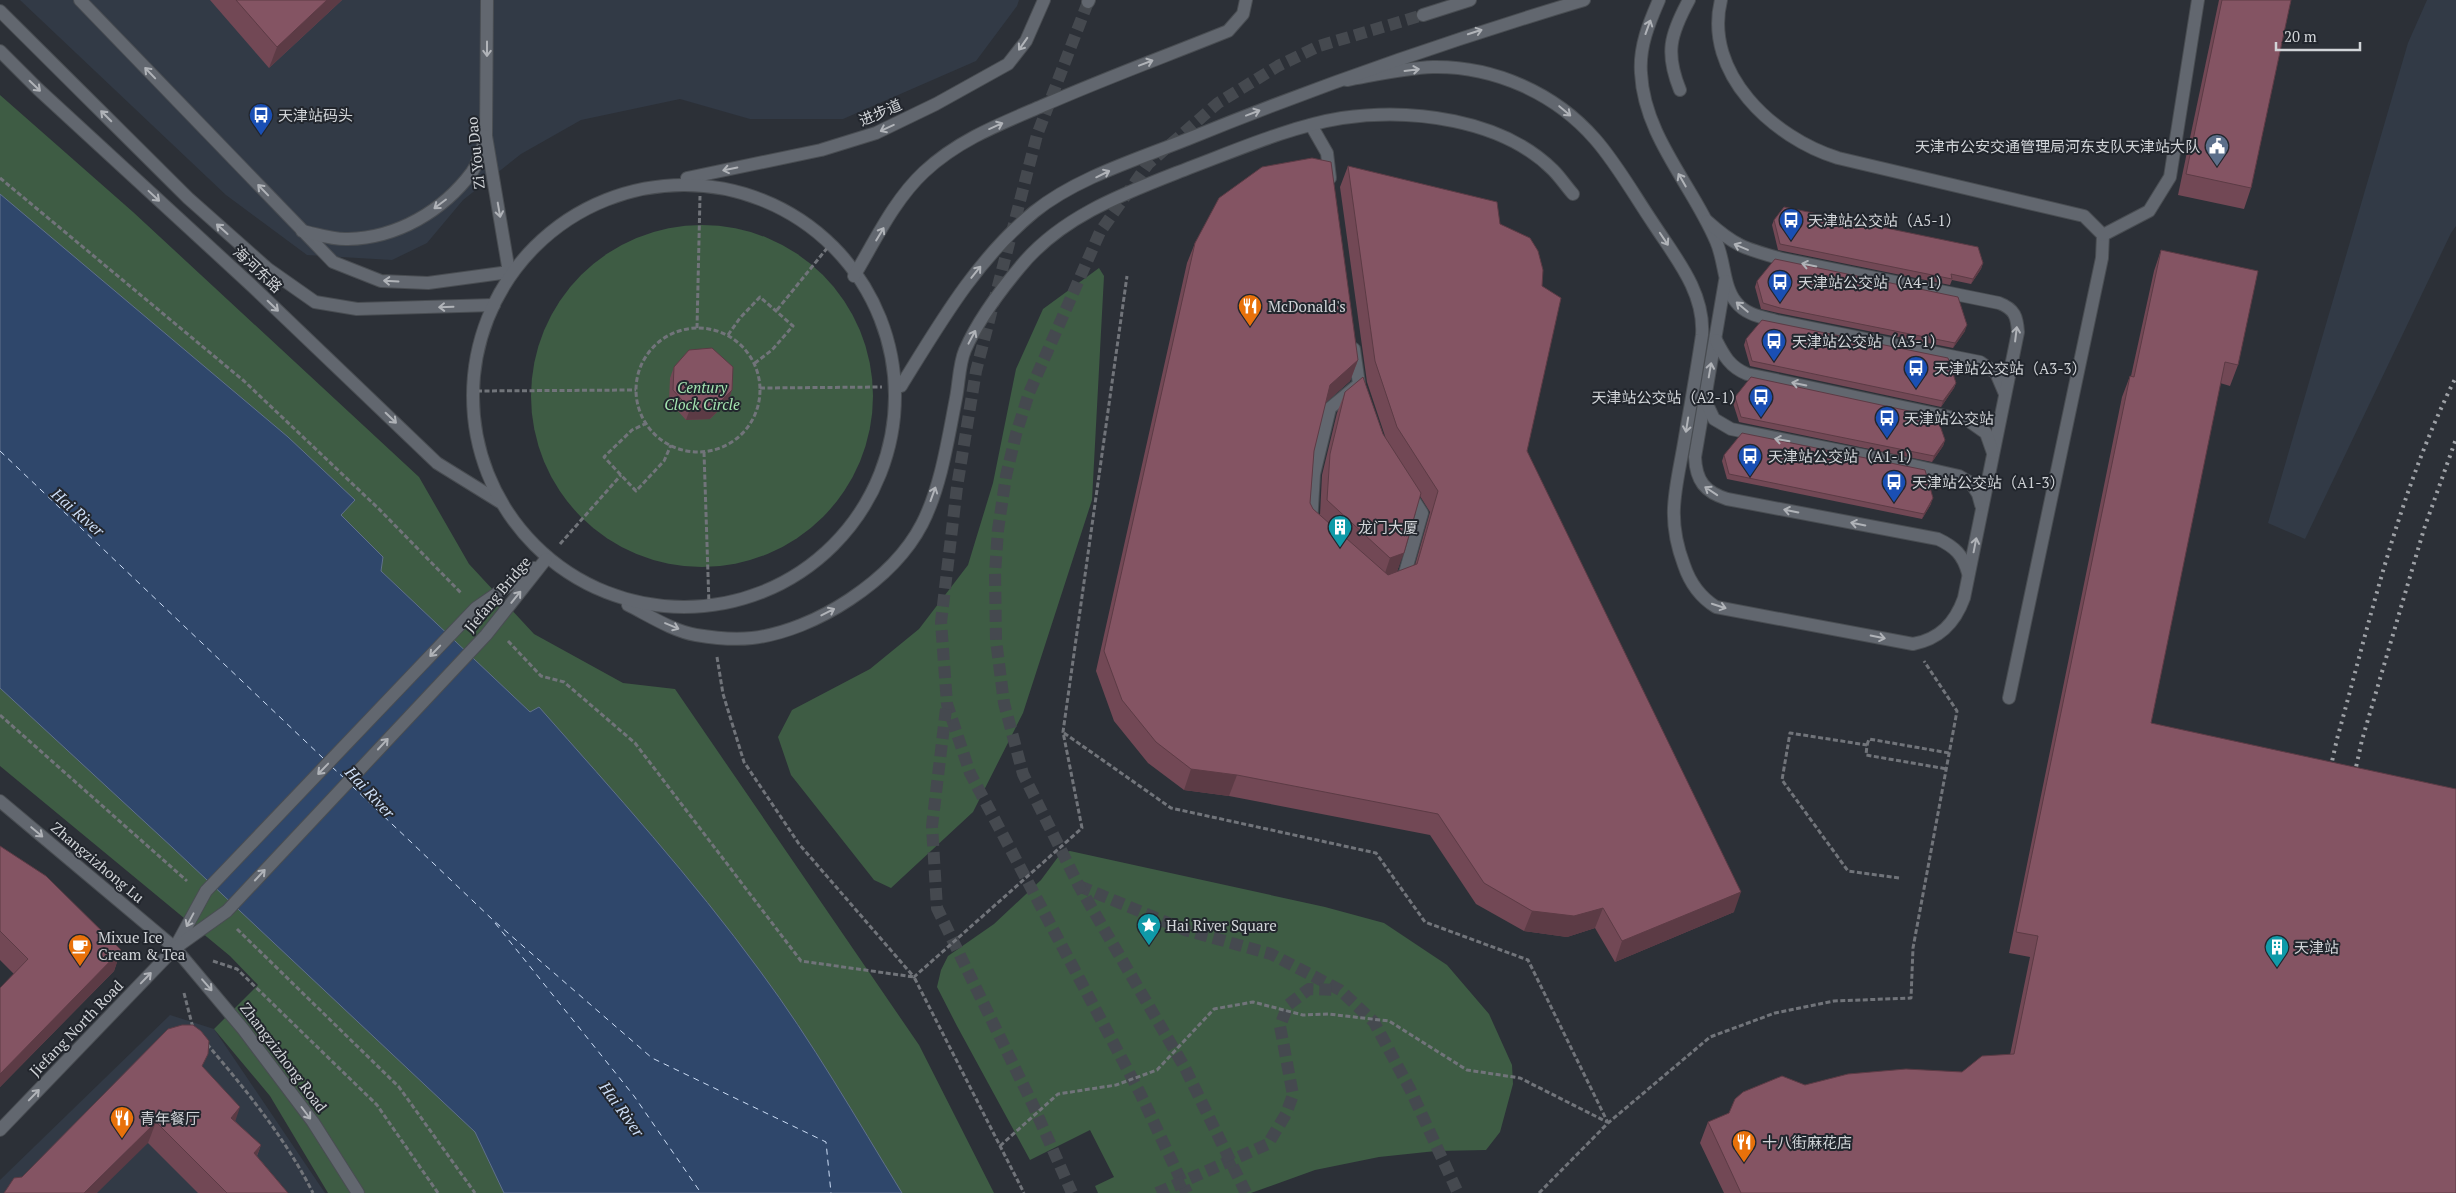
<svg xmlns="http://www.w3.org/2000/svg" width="2456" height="1193" font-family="'PT Serif','Noto Sans SC',serif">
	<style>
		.built { fill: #323a46 }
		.green { fill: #3e5c44 }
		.water { fill: #2f476b; stroke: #60718c }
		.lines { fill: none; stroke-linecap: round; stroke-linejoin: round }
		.ferry { stroke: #ccddf6; stroke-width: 1; stroke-dasharray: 6 5; stroke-linecap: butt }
		.secondary-tunnel { stroke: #45494f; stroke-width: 12; stroke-dasharray: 12 6; stroke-linecap: butt }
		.lane-casing { stroke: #494d52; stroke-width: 14 }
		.street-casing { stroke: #494d52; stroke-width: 14 }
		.secondary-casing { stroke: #494d52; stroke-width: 14 }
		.path { stroke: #71747a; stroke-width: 3; stroke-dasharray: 5 2.5; stroke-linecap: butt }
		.lane { stroke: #62676f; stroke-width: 12 }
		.street { stroke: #62676f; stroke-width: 12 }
		.secondary { stroke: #62676f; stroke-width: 12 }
		.rail { stroke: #9ea1a6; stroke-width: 4; stroke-dasharray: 2.5 5; stroke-linecap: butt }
		.wall { fill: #724855; fill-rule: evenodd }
		.shaded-wall { fill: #5c3b45 }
		.building { fill: #845463; stroke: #5c3b45 }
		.oneway { stroke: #b0b3b8 }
		.labels { text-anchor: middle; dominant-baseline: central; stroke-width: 4; stroke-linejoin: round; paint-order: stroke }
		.street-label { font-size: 15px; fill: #d1d4d8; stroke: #22262d }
		.poi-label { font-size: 15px; fill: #d1d4d8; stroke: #22262d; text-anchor: start }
		.park-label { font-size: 15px; font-style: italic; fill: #a4e5b1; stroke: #22262d }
		.water-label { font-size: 16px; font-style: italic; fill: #ccddf6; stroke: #22262d }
	</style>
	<rect width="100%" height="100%" fill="#2c3037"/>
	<g class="built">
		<path d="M20,0H1019L1017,6L976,61L843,119H750L680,99L581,120L521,154L463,200L427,243L392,260L307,255L226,195Z"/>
		<path d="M2427,0H2456V226L2451,233L2305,539L2268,523L2408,43Z"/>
		<path d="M170,1015L214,1029L325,1193H0V1180Z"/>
	</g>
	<g class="green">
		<path d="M0,95L133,212L419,477L469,564L534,634L623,683L675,689L919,1045L994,1193H328L270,1096L214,1029L258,985L230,956L0,766Z"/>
		<circle cx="702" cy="396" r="171"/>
		<path d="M1099,268L1104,276L1092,500L1023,713L973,812L891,888L874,880L791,775L778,737L792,710L870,669L919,629L968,565L993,483L1016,369L1043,309Z"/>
		<path d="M1070,851L1325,907L1384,923L1447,965L1489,1014L1512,1065L1513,1084L1500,1132L1486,1150L1436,1151L1379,1157L1315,1170L1251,1193H1098L1095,1186L1114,1177L1090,1130L1030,1160L957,1026L937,987L941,970L948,956L994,924L1041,880L1061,853Z"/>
	</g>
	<path class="water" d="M0,194L288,437L355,500L341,515L383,557L381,571L530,712L539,707C615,793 692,878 760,971C812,1041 856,1118 902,1193H504L475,1132L173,848L0,688Z"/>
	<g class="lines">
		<g class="ferry">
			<path d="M0,451L324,759"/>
			<path d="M332,767L344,778"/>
			<path d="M352,786L493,920L652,1058L826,1142L831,1193"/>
			<path d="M495,923L634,1096L701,1193"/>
		</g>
		<g class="secondary-tunnel">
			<path d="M1088,2L1037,135L976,371L957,487L941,622L947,704L970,773L1140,1093L1187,1193"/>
			<path d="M946,709L932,826L937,908L1033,1105L1072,1193"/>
			<path d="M1079,886L1185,930L1271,954L1340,990L1374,1022L1411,1091L1458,1193"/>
			<path d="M1157,1193L1268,1144L1286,1114L1293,1095L1280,1026L1288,1005L1309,989L1337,990"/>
			<path d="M1246,1193L1185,1068L1079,886L1023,774L1004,703L996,640L995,573L998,530L1006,476L1016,434L1029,393L1100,232L1148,164L1218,103L1278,66L1319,46L1423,15"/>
		</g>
		<g class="lane-casing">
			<g id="lane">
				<path d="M1659,0C1649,23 1639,47 1641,73C1644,136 1693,186 1716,241C1725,261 1723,286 1736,302C1746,315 1762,317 1776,321L1980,362L1996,373L2005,394"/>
				<path d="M1721,0C1703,73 1773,138 1838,158L2084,216L2103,235L2102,258L2009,698"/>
				<path d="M1347,80C1375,75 1405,68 1433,67C1494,66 1555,93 1595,139C1617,164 1634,195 1653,223C1675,257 1705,292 1702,335C1697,369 1691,403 1685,437C1677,487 1665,515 1684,565C1690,583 1700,597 1716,607L1913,644C1940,639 1955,623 1964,598L2018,332C2017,317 2015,309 1999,303L1782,259C1746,249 1736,247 1707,221"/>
				<path d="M1680,90C1665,53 1670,35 1689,0"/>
				<path d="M1311,125L1327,153L1330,178"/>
				<path d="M2103,235L2149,211L2170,177L2198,0"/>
				<path d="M1725,281L1695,457C1696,481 1705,492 1727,499L1938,539C1955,547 1963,555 1968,573"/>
				<path d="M1716,340C1724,356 1730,367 1747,374L1969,421L1986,433L1993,453"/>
				<path d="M901,386C940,323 976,260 1034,212C1076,178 1138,159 1188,139C1318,86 1450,40 1584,0"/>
				<path d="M1705,400L1714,419L1731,429L1902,463L1959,476L1971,483L1978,494L1981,505"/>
				<path d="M1311,524L1314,474L1330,408L1359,384L1354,349"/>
				<path d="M1399,581L1403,580L1422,513L1408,491"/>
				<path d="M628,605C650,616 673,631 696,635C714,638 734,640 752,638C815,631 893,580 922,524C941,487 948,439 956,398C959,383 959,364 965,350C978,320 999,292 1020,267C1062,215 1128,192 1189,168C1237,150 1292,126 1342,118C1411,108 1502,119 1553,170C1560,177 1566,186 1573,194"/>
			</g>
		</g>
		<g class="street-casing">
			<g id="street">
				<path d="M80,0L333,262L381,281L428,283L509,272L486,136L487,0"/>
				<path d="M0,11L188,198L268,269L315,302L357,309L494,305"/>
				<path d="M0,51L38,89L251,285L437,463L500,502"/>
				<path d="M302,231C317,234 333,240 348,239C397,238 443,211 472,172C479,162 482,147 486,136"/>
			</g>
		</g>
		<g class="secondary-casing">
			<g id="secondary">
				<path d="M1088,2L1089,0"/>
				<path d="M1423,15L1470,0"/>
				<path d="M687,178L821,150L876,133L936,104L1008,64L1026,41L1044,0"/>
				<circle cx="684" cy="396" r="211"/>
				<path d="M854,276C875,241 894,200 924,172C958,140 1000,124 1042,106C1103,79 1166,56 1228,31L1243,14L1246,0"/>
				<path d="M0,801L175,948L243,1029L313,1122L358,1193"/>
				<path d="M177,944L206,891L476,608L534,568"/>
				<path d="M0,1130L175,948L227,911L486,635L546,559"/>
			</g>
		</g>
		<g class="path">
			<path d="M0,178L244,381L379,509L462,594"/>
			<path d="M777,310L828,247"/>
			<path d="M697,328L700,196"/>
			<circle cx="698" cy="390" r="62"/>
			<path d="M728,335L740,318L760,297L793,326L772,350L755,363"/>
			<path d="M760,388L882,387"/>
			<path d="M477,391L636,390"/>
			<path d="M647,423L632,430L604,457L636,491L664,461L671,445"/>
			<path d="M704,452L709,605"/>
			<path d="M560,544L621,475"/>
			<path d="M508,641L541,676L564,682L635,743L801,961L914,977L1024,1193"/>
			<path d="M717,657L723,694L744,762L799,844L914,977L1082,828L1063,732L1127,276"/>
			<path d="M0,715L187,881"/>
			<path d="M1064,733L1171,808L1376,853L1425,922L1528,960L1608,1123"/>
			<path d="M1867,745L1869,739L1949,753"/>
			<path d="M1899,878L1848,871L1782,780L1790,733L1867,745L1866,755L1947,769"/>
			<path d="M237,929L399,1087L475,1193"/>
			<path d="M213,961L237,969L377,1105L438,1193"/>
			<path d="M184,993L193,1028"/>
			<path d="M207,1044C246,1090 286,1139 313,1193"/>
			<path d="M1000,1146L1058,1094L1116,1085L1157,1070L1214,1009L1253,1002L1303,1015L1328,1014L1389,1021L1467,1070L1520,1078L1607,1122"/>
			<path d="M1539,1193L1608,1123L1710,1037L1775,1013L1834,1001L1911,998L1913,948L1957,711L1924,661"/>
		</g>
		<use href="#lane" class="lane"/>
		<use href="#street" class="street"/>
		<use href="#secondary" class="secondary"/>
		<g class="rail">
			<path d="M2329,775L2337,739C2371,617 2399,490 2456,377"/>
			<path d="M2353,781L2362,740L2424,529L2456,439"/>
		</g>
	</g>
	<g class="wall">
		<path d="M210,0H342L269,68Z"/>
		<path d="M2219,0H2291L2251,188L2244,209L2178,195Z"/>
		<path d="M1348,166L1527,451L1734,912L1615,962L1595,928L1567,937L1524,931L1476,904L1430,835L1229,796L1184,790L1148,763L1114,721L1096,671L1187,263L1195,243L1358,360L1350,381L1325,403L1314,451L1310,503L1313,509L1320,515L1322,475L1337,413L1345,392L1383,434L1387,442L1367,382L1340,187ZM1420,496L1430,512L1415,565L1397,572Z"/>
		<path d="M1774,220L1983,263L1981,269L1971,284L1952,280L1950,285L1778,250L1772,225Z"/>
		<path d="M2161,250L2238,365L2230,386L2220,383L2151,723L2456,1193H1724L1700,1143L1708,1122L1805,1085L1962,1072L2010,1055L2030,957L2009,953L2122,397L2130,376H2131L2154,271Z"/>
		<path d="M1757,281L1965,331L1953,348L1778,313L1761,309L1755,287Z"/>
		<path d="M1746,339L1956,383L1954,388L1941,407L1750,366L1744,345Z"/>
		<path d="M674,367L732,390L728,401L710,419L686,420L669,401L670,378Z"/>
		<path d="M1735,397L1945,440L1943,446L1932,462L1739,422L1733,403Z"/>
		<path d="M1724,455L1931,504L1922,519L1727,479L1722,461Z"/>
		<path d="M0,846L121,950L114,971L0,1087V988L14,974L0,960Z"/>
		<path d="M203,1067L235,1121L261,1145L257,1156L288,1193H198L148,1143L22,1177Z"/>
	</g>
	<g class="shaded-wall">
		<path d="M327,0H342L269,68L277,47Z"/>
		<path d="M1983,263L1981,269L1971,284L1973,279Z"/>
		<path d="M1967,325L1965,331L1953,348L1955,343Z"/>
		<path d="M1358,360L1350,381L1322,406L1330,385Z"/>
		<path d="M1956,383L1954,388L1941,407L1943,401Z"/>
		<path d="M732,390L728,401L710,419L686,420L690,409Z"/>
		<path d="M1945,440L1943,446L1932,462L1934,456Z"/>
		<path d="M1933,498L1931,504L1922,519L1924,514Z"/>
		<path d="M1404,553L1396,574L1383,579L1390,558Z"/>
		<path d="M1191,769L1237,775L1229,796L1184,790Z"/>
		<path d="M1741,892L1734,912L1615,962L1622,941Z"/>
		<path d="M1603,908L1595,928L1567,937L1524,931L1532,911Z"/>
		<path d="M121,950L114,971L0,1087V1074Z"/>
		<path d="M240,1107L233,1128L231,1118Z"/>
		<path d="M156,1122L148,1143L97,1193H84Z"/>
		<path d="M261,1145L253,1165L254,1153Z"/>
	</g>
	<g class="building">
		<path d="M236,0H327L277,47Z"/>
		<path d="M2222,0H2291L2251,188L2186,174Z"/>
		<path d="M1312,158L1331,162L1358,360L1330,385L1314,451L1310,503L1313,509L1388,575L1417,564L1438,491L1397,427L1375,361L1348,166L1497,202L1500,224L1530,238L1538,251L1543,270L1542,286L1561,298L1527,451L1741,892L1622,941L1603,908L1574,916L1532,911L1484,883L1438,814L1237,775L1191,769L1156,742L1122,700L1104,651L1195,243L1219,198L1262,167Z"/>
		<path d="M1784,207L1978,247L1983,263L1973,279L1951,274L1952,279L1780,244L1774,220Z"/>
		<path d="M2161,250L2258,271L2238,365L2225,362L2151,723L2456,789V1193H1741L1708,1122L1729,1113L1735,1099L1743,1092L1782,1076L1805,1085L1848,1074L1906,1069L1962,1072L1982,1056L2014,1054L2038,936L2016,932L2130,376L2134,377Z"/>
		<path d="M1775,259L1958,297L1967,325L1955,343L1780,308L1763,303L1757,281Z"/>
		<path d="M1762,320L1948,358L1956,383L1943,401L1752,361L1746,339Z"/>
		<path d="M712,348L733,367L732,390L714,408L690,409L673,390L674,367L689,350Z"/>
		<path d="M1363,377L1383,434L1421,493L1404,553L1390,558L1327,500L1330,454L1345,392Z"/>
		<path d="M1751,377L1937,417L1945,440L1934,456L1741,417L1735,397Z"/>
		<path d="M1742,433L1925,470L1933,498L1924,514L1729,474L1724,455Z"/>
		<path d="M0,846L46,876L121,950L0,1074V988L28,959L0,931Z"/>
		<path d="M182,1025H193L201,1031L209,1041L208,1054L202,1066L240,1107L231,1118L261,1145L254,1153L288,1193H227L156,1122L84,1193H4L14,1178L22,1177L168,1029Z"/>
	</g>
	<defs><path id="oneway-shaft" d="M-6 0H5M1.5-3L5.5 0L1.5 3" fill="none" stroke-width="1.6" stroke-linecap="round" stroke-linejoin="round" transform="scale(1.25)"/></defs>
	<g class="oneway">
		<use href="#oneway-shaft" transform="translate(1648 27) rotate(-70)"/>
		<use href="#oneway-shaft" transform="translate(1475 32) rotate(-18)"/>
		<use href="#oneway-shaft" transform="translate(1023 44) rotate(125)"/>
		<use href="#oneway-shaft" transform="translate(487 49) rotate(90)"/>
		<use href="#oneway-shaft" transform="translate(1146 63) rotate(-21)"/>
		<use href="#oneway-shaft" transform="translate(1412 70) rotate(-7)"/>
		<use href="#oneway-shaft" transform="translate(150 73) rotate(-134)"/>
		<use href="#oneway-shaft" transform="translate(35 86) rotate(44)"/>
		<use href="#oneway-shaft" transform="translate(1565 111) rotate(40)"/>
		<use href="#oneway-shaft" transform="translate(1253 113) rotate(-21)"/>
		<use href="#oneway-shaft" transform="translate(106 116) rotate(-135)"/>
		<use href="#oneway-shaft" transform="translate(996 126) rotate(-24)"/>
		<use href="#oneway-shaft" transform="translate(887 128) rotate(155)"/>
		<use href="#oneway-shaft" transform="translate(730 169) rotate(168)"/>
		<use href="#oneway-shaft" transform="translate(1103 174) rotate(-26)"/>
		<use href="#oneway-shaft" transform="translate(1682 180) rotate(-120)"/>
		<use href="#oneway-shaft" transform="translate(263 190) rotate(-134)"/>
		<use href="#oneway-shaft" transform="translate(154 196) rotate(43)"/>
		<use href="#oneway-shaft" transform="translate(440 204) rotate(143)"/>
		<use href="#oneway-shaft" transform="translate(499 210) rotate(80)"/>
		<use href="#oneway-shaft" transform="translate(222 229) rotate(-138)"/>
		<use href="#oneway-shaft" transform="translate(880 234) rotate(-59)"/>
		<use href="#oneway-shaft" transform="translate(1664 239) rotate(56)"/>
		<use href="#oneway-shaft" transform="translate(1741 247) rotate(-157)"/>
		<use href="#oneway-shaft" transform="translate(1809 265) rotate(-169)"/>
		<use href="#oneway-shaft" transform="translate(976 272) rotate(-51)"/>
		<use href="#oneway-shaft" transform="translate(391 281) rotate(-177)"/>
		<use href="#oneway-shaft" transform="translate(273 306) rotate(44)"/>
		<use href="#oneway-shaft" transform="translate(446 307) rotate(178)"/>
		<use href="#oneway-shaft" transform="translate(1742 307) rotate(-140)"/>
		<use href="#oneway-shaft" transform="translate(2016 334) rotate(-83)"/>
		<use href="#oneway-shaft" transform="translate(972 337) rotate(-62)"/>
		<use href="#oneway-shaft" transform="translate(1710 370) rotate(-80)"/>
		<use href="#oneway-shaft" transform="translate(1799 384) rotate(-169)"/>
		<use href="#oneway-shaft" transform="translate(391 418) rotate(44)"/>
		<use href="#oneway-shaft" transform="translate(1687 425) rotate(99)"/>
		<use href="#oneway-shaft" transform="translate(1782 440) rotate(-170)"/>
		<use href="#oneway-shaft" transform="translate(1711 491) rotate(-146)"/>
		<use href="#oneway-shaft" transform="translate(933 494) rotate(-70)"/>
		<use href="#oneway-shaft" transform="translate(1791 511) rotate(-169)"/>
		<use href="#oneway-shaft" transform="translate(1858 524) rotate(-169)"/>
		<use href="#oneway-shaft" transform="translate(1975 545) rotate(-79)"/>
		<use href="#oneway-shaft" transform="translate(516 597) rotate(-51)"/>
		<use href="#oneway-shaft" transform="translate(1719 606) rotate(18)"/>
		<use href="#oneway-shaft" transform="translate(828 612) rotate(-27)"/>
		<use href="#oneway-shaft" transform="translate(672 626) rotate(23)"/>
		<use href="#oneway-shaft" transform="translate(1878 637) rotate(11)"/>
		<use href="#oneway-shaft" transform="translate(435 651) rotate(134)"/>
		<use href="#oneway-shaft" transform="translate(383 744) rotate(-47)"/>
		<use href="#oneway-shaft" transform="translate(323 769) rotate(134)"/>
		<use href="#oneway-shaft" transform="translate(37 832) rotate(40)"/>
		<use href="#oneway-shaft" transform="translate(260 875) rotate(-47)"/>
		<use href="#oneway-shaft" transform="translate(190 920) rotate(118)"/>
		<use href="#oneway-shaft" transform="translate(146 978) rotate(-46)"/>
		<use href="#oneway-shaft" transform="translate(207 985) rotate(49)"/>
		<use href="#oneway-shaft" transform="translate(34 1095) rotate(-46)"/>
		<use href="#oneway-shaft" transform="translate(306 1113) rotate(53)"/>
	</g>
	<defs>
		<g id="bus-pin" transform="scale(1.25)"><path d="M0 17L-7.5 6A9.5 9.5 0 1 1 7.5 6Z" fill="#1a4fb4" stroke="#22262d"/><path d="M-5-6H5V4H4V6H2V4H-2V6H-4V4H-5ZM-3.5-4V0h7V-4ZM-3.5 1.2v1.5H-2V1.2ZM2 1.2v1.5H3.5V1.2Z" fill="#fff"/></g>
		<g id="civic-pin" transform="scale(1.25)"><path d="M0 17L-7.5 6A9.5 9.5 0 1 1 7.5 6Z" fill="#5c6f8a" stroke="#22262d"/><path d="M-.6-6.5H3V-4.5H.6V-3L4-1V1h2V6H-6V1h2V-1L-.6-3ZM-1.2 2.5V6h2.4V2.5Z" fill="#fff"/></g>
		<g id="restaurant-pin" transform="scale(1.25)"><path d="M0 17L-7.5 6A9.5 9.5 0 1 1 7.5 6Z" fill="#e8710a" stroke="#22262d"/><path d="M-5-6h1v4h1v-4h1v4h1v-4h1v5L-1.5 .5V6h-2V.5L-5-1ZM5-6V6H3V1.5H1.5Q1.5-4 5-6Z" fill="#fff"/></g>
		<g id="building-pin" transform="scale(1.25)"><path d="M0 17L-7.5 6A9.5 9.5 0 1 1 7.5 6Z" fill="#0f9aa8" stroke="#22262d"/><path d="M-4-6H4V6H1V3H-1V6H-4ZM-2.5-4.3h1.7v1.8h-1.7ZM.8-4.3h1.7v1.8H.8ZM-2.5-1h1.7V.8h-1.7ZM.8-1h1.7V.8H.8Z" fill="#fff"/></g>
		<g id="sight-pin" transform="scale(1.25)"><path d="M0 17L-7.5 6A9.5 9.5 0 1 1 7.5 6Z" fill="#0f9aa8" stroke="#22262d"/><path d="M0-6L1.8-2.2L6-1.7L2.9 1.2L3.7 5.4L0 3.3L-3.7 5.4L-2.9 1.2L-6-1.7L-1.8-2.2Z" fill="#fff"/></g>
		<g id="cafe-pin" transform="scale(1.25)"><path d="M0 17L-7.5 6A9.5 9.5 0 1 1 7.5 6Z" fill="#e8710a" stroke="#22262d"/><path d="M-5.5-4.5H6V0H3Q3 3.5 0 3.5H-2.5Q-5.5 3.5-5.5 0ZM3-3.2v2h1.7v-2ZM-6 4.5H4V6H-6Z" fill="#fff"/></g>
	</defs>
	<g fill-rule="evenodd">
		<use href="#bus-pin" x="261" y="115"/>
		<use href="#civic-pin" x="2217" y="146"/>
		<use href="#bus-pin" x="1791" y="220"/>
		<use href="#bus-pin" x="1780" y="282"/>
		<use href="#restaurant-pin" x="1250" y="306"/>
		<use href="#bus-pin" x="1774" y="341"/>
		<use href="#bus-pin" x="1916" y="368"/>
		<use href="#bus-pin" x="1761" y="397"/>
		<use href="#bus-pin" x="1887" y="418"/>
		<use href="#bus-pin" x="1750" y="456"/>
		<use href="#bus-pin" x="1894" y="482"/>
		<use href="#building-pin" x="1340" y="527"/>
		<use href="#sight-pin" x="1149" y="925"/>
		<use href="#cafe-pin" x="80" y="946"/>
		<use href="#building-pin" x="2277" y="947"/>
		<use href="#restaurant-pin" x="122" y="1118"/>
		<use href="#restaurant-pin" x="1744" y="1142"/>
	</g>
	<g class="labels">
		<g class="street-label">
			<text transform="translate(880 112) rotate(-23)">进步道</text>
			<text transform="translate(475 153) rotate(-96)">Zi You Dao</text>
			<text transform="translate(258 269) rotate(43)">海河东路</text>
			<text transform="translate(497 594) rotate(-50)">Jiefang Bridge</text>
			<text transform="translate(98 862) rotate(40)">Zhangzizhong Lu</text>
			<text transform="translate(76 1028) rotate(-46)">Jiefang North Road</text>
			<text transform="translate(284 1057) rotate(53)">Zhangzizhong Road</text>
		</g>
		<g class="poi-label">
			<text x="278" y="115">天津站码头</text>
			<text x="2200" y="146" text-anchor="end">天津市公安交通管理局河东支队天津站大队</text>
			<text x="1808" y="220">天津站公交站（A5-1）</text>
			<text x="1798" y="282">天津站公交站（A4-1）</text>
			<text x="1268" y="306">McDonald's</text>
			<text x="1792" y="341">天津站公交站（A3-1）</text>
			<text x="1934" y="368">天津站公交站（A3-3）</text>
			<text x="1744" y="397" text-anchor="end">天津站公交站（A2-1）</text>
			<text x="1904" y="418">天津站公交站</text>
			<text x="1768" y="456">天津站公交站（A1-1）</text>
			<text x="1912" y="482">天津站公交站（A1-3）</text>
			<text x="1358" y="527">龙门大厦</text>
			<text x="1166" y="925">Hai River Square</text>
			<text x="98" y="937">Mixue Ice<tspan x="98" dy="17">Cream &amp; Tea</tspan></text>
			<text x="2294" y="947">天津站</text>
			<text x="140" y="1118">青年餐厅</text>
			<text x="1762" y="1142">十八街麻花店</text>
		</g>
		<g class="park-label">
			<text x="702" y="387">Century<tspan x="702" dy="17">Clock Circle</tspan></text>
		</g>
		<g class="water-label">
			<text transform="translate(78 512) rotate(41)">Hai River</text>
			<text transform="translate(370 792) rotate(47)">Hai River</text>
			<text transform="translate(622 1109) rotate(54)">Hai River</text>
		</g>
	</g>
	<path d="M2276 42v8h84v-8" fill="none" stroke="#d1d4d8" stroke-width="2.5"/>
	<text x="2284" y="42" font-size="15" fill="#d1d4d8" stroke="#22262d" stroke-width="4" paint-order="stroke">20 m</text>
</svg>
